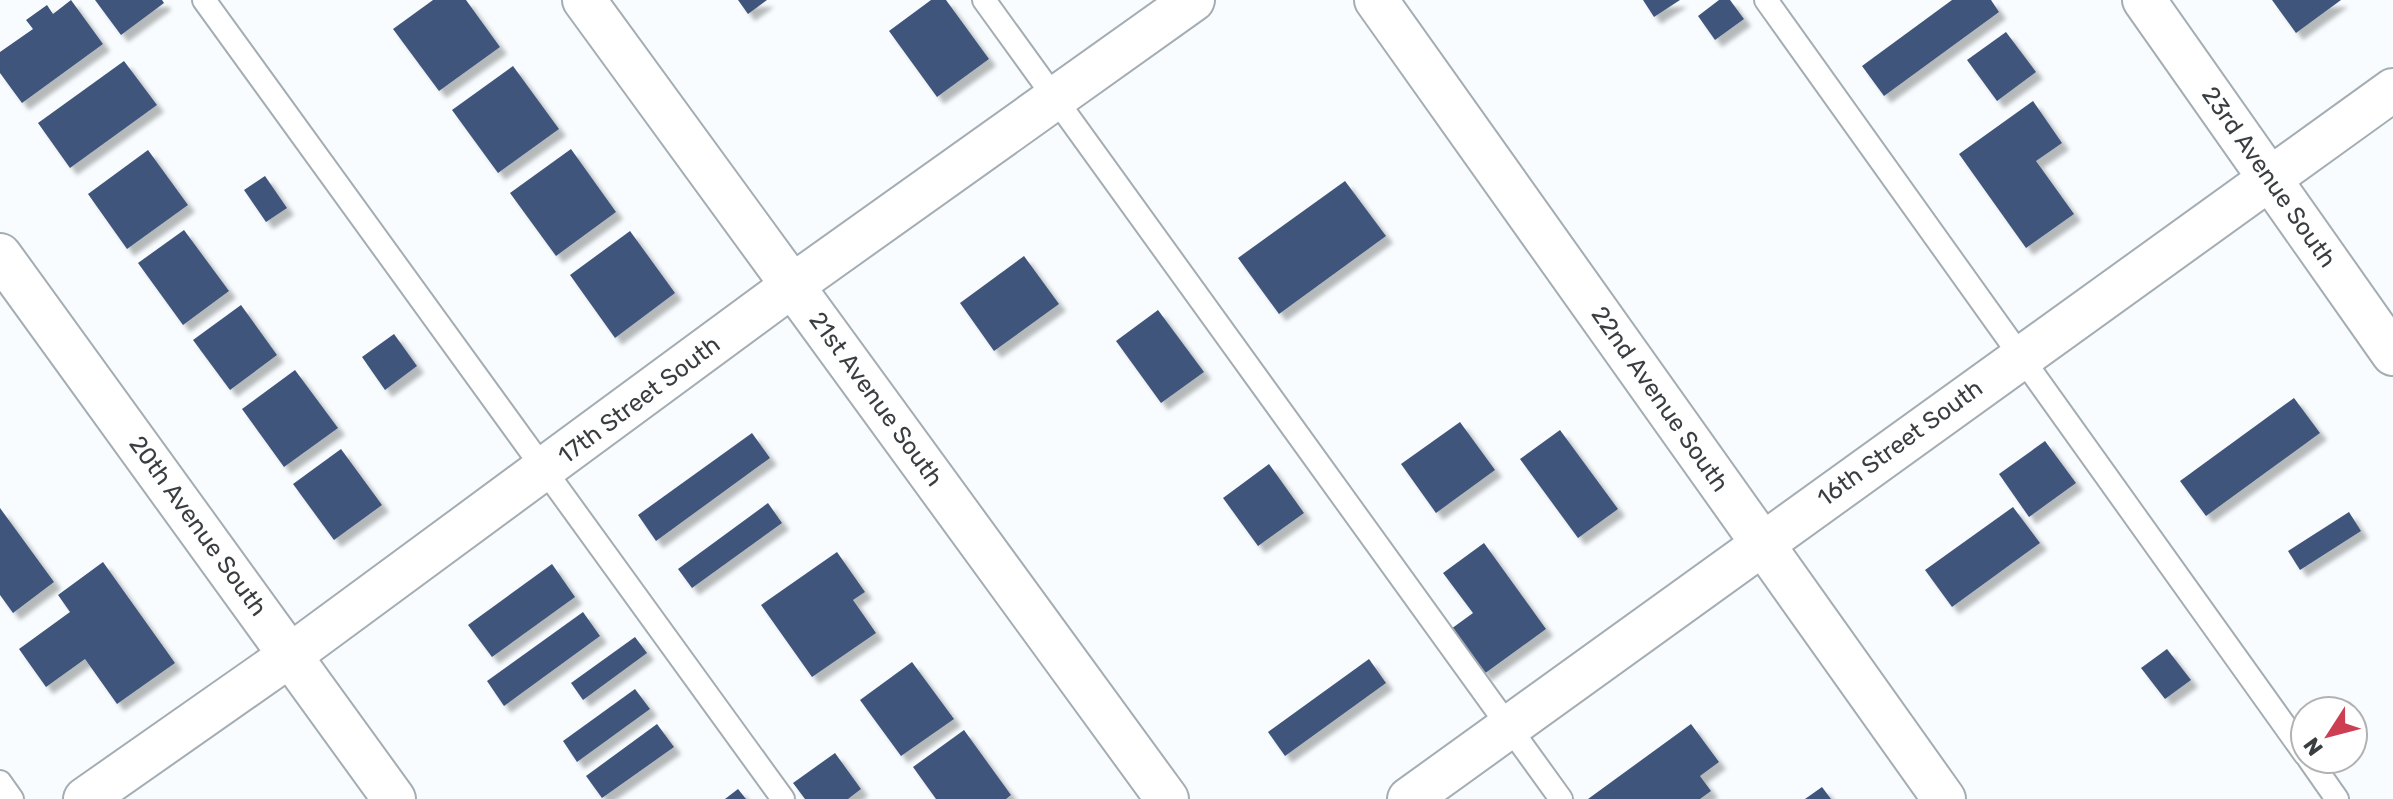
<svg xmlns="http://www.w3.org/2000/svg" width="2393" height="799" font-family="Rubik,sans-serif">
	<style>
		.building { fill: #40557b; filter: url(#shadow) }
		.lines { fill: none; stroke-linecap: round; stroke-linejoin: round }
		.service-casing { stroke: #a4adb3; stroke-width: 26 }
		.minor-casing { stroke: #a4adb3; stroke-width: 46 }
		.service { stroke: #fff; stroke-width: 22 }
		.minor { stroke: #fff; stroke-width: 42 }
		.labels { text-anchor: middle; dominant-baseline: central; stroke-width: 8; stroke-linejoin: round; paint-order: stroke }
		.street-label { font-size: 24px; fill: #3a3e40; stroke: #fff }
	</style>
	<defs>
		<filter id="shadow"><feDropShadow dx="7" dy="7" stdDeviation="2" flood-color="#0004"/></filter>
	</defs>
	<rect width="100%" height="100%" fill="#f8fcfe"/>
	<g class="building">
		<path d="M71,0L103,44L22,103L0,73V52L33,29L26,20L47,5L53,14Z"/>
		<path d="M95,0H162L164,3L121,35Z"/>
		<path d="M433,0H466L500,47L439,91L393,29Z"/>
		<path d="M738,0H767L748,14Z"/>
		<path d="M931,0H946L989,59L937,97L889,31Z"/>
		<path d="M1643,0H1680L1654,17Z"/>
		<path d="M1719,0H1730L1744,19L1715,40L1698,16Z"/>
		<path d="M1952,0H1991L1999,12L1884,96L1862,66Z"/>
		<path d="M2272,0H2341L2296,33Z"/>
		<path d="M2006,32L2036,72L1997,101L1967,60Z"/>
		<path d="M124,61L157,105L70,168L38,123Z"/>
		<path d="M513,66L559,129L498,173L452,110Z"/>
		<path d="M2033,101L2062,143L2036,161L2074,214L2026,248L1959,154Z"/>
		<path d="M571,149L616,212L556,256L510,193Z"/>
		<path d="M148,150L188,205L127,249L88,194Z"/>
		<path d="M265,176L287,208L266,222L244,190Z"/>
		<path d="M1345,181L1386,236L1279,314L1238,258Z"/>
		<path d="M184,230L229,291L183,325L138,263Z"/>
		<path d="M630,231L675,293L615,338L570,275Z"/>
		<path d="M1024,256L1059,304L994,351L960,303Z"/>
		<path d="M241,305L277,355L230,390L193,340Z"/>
		<path d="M1158,310L1204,372L1161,403L1116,341Z"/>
		<path d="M394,334L417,366L385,390L362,357Z"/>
		<path d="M295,370L338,428L284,467L242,409Z"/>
		<path d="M2294,398L2320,433L2206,516L2180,481Z"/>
		<path d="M1460,422L1495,470L1436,513L1401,464Z"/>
		<path d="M1560,430L1618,509L1578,538L1520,459Z"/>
		<path d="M752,433L770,458L656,541L638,515Z"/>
		<path d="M2045,441L2076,483L2029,517L1999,474Z"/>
		<path d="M341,449L382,505L334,540L293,484Z"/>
		<path d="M1269,464L1304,513L1258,546L1223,498Z"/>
		<path d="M768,503L782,523L692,588L678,569Z"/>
		<path d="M2013,507L2040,543L1952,607L1925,570Z"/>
		<path d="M0,508L54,582L13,613L0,595Z"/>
		<path d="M2349,512L2361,531L2300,570L2288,551Z"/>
		<path d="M1484,543L1546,629L1484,674L1451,629L1473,613L1443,573Z"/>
		<path d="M837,552L865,592L853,600L876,633L812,677L761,605Z"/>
		<path d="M103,562L175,663L117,704L85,659L46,687L19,649L70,612L58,595Z"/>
		<path d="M552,564L575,597L492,657L468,625Z"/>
		<path d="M583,612L600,636L504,706L487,681Z"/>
		<path d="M635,637L647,653L583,700L571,683Z"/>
		<path d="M2167,649L2191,680L2165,699L2141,668Z"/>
		<path d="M1369,659L1386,683L1285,756L1268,732Z"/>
		<path d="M912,662L954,719L901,756L860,700Z"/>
		<path d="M635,689L650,709L577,762L563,741Z"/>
		<path d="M657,724L674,747L602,798L586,776Z"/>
		<path d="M1691,724L1719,762L1700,776L1711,791L1700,799H1588Z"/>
		<path d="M964,730L1011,795L1006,799H936L913,767Z"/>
		<path d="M835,753L861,789L848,799H805L793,783Z"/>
		<path d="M1822,787L1831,799H1805Z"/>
		<path d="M738,789L746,799H725Z"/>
	</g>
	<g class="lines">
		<g class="service-casing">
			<g id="service">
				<path d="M204,0L783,799"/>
				<path d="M984,0L1561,799"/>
				<path d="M1766,0L2305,754"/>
				<path d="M2309,759L2337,799"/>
				<path d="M0,782L12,799"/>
			</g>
		</g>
		<g class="minor-casing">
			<g id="minor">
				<path d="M584,0L1167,799"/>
				<path d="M1376,0L1944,799"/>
				<path d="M2144,0L2393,354"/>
				<path d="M0,255L394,799"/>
				<path d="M85,799L292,654L793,285L1193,0"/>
				<path d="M1409,799L2393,90"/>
			</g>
		</g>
		<use href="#service" class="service"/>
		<use href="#minor" class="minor"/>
	</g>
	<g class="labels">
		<g class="street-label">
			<text transform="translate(2269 177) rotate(55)">23rd Avenue South</text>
			<text transform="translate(876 399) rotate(54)">21st Avenue South</text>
			<text transform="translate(1660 399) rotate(55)">22nd Avenue South</text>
			<text transform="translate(639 400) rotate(-37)">17th Street South</text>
			<text transform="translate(1900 443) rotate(-36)">16th Street South</text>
			<text transform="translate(198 526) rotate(54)">20th Avenue South</text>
		</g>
	</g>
	<g transform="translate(2329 735) rotate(234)"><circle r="38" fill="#ffffff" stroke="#b0b2b3" stroke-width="2"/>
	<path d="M0-6L14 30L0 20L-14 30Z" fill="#ce3e53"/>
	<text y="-12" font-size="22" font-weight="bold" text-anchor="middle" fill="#3a3e40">N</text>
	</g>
</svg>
